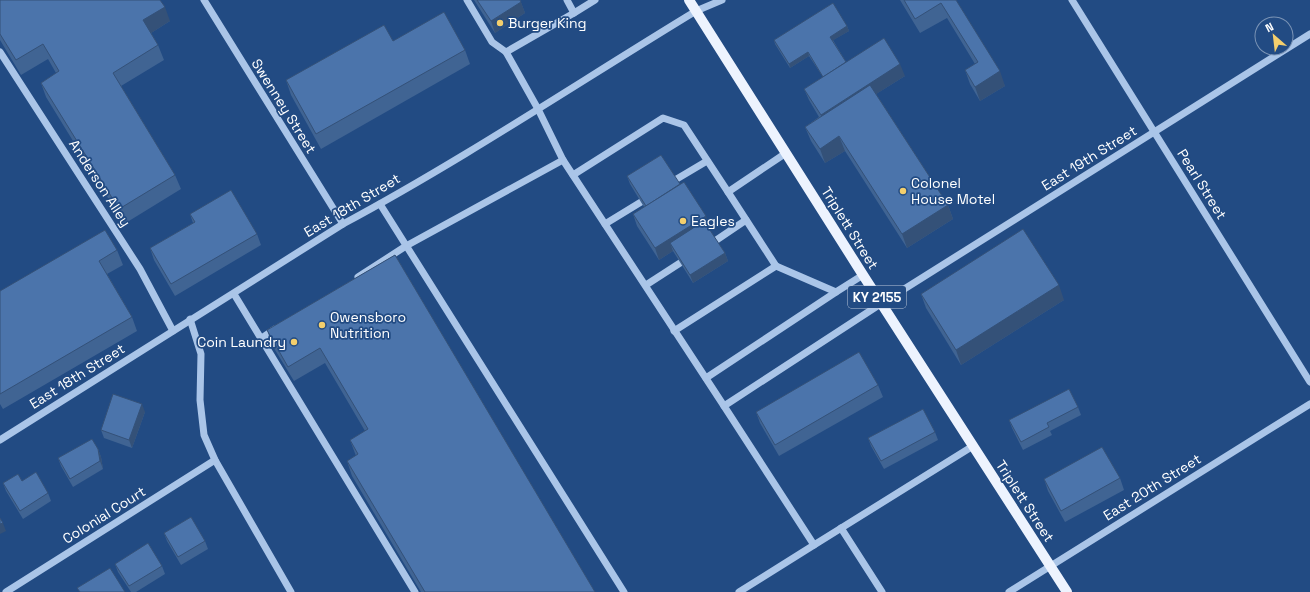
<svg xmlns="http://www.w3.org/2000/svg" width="1310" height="592" font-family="'Space Grotesk',sans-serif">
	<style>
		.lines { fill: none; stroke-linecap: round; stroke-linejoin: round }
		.minor { stroke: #aac5e8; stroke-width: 7 }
		.major { stroke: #edf3fe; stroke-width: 10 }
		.wall { fill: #406493 }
		.shaded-wall { fill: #345178 }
		.building { fill: #4b74ab; stroke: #345178 }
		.poi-dot { fill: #f4cf6d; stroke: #224b83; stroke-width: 1.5 }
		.labels { text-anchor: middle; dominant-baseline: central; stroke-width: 3.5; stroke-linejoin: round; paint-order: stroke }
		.shield { fill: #224b83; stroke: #bdc9da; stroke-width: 1 }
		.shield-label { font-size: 13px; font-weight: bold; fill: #fff }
		.poi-label { font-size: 14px; fill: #fff; stroke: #224b83; text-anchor: start }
		.street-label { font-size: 14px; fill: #fff; stroke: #224b83 }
	</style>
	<rect width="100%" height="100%" fill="#224b83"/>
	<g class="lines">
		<g class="minor">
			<path d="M204,0L343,224"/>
			<path d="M467,0L492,42L506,52"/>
			<path d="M567,0L574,13L506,52L538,109L563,160L724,406"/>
			<path d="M1072,0L1310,382"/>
			<path d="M574,13L595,0"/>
			<path d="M0,52L140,269L173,331"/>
			<path d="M573,175L663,118L684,125L728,192L786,153"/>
			<path d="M675,180L707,161"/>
			<path d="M380,204L624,592"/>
			<path d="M605,224L641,202"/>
			<path d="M715,241L746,220"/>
			<path d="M776,266L836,292L863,275"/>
			<path d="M358,277L406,246L563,160"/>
			<path d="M646,285L680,263"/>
			<path d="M234,294L415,592"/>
			<path d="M190,319L201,354L200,400L204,435L215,460L291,592"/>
			<path d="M674,331L776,266L728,192"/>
			<path d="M262,338L275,329"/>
			<path d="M706,378L836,292"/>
			<path d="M0,440L343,224C464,159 579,82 696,11L722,0"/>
			<path d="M841,528L882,592"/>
			<path d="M814,545L973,446"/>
			<path d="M6,592L215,460"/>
			<path d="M739,592L814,545L724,406L882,303L1310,34"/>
			<path d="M1009,592L1310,404"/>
		</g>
		<path class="major" d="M689,0L863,275L1067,592"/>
	</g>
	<g class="wall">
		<path d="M0,0L170,21L151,33L158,45L164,60L121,86L175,175L181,189L124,224L46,97L41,83L56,73L48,59L21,75L0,40Z"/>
		<path d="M474,0H520L525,13L495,33Z"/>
		<path d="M900,0H956L1005,86L980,101L970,84L965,70L975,64L947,18L920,33Z"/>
		<path d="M847,26L849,31L833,40L846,62L905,76L876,94L948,205L953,219L907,248L845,151L825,163L811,141L805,127L819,117L809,100L804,89L823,77L809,56L790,68L775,44L774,40Z"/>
		<path d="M393,41L465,50L470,64L321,149L291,95L286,80Z"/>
		<path d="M627,176L680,184L710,227L708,228L725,253L728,261L693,283L673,251L659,260L637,226L633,214L644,207L630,184Z"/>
		<path d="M190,214L257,234L261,245L175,296L154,260L150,248L193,223Z"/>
		<path d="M117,250L123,265L107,274L132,317L137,331L3,409L0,404V291Z"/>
		<path d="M395,255L595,592H421L352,476L347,461L356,456L350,440L365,431L325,363L294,381L272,345L267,330Z"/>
		<path d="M921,294L1064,300L961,365L926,308Z"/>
		<path d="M878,385L883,397L779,456L760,423L756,412Z"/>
		<path d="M1078,407L1081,415L1050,431L1052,435L1023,450L1012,428L1009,420Z"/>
		<path d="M145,412L132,448L104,438L101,430Z"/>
		<path d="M935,432L938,440L884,469L871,446L868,438Z"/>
		<path d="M98,449L101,457L103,469L73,487L61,466L58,458Z"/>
		<path d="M1120,478L1124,490L1065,522L1048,491L1044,479Z"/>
		<path d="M22,481L48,493L51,501L23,519L6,491L3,483Z"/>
		<path d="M164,533L205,541L208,549L181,565L167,541Z"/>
		<path d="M115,564L162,566L165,574L136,592H131L118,572Z"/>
	</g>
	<g class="shaded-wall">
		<path d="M521,2L525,13L495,33L491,21Z"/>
		<path d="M165,7L170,21L148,35L143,20Z"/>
		<path d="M847,26L849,31L832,41L830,37Z"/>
		<path d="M808,52L809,56L790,68L789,64Z"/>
		<path d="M900,64L905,76L825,126L821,115Z"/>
		<path d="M1000,71L1005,86L980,101L975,87Z"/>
		<path d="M839,136L845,151L825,163L820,149Z"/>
		<path d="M948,205L953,219L907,248L902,234Z"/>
		<path d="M706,216L710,227L674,250L670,243L673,251L659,260L655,248Z"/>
		<path d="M725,253L728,261L693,283L690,275Z"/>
		<path d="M1059,285L1064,300L961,365L956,350Z"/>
		<path d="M142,404L145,412L132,448L129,440Z"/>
		<path d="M98,449L101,457L103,469L100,461Z"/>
		<path d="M3,523L6,531L0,534V524Z"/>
	</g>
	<g class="building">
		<path d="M0,0H160L165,7L143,20L158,45L113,73L175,175L119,209L41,83L59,71L43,44L16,60L0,34Z"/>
		<path d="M477,0H520L521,2L491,21Z"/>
		<path d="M904,0H956L1000,71L975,87L965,70L978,62L941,3L915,19Z"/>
		<path d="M833,3L847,26L830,37L846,62L823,77L808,52L789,64L774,40Z"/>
		<path d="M444,12L465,50L316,134L286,80L384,25L393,41Z"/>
		<path d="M884,38L900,64L821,115L804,89Z"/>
		<path d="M870,85L948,205L902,234L839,136L820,149L805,127Z"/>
		<path d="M661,155L680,184L646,206L627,176Z"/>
		<path d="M684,182L706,216L655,248L633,214Z"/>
		<path d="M231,190L257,234L171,284L150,248L195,222L190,214Z"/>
		<path d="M704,221L725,253L690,275L670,243Z"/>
		<path d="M1023,229L1059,285L956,350L921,294Z"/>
		<path d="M105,230L117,250L99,261L132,317L0,394V291Z"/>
		<path d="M395,255L595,592H425L347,461L358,454L350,440L368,429L320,348L288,367L267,330Z"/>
		<path d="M859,352L878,385L775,445L756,412Z"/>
		<path d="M1069,389L1078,407L1047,423L1049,427L1021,442L1009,420Z"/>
		<path d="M113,394L142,404L129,440L101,430Z"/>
		<path d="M923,409L935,432L881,461L868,438Z"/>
		<path d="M92,439L98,449L100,461L70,479L58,458Z"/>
		<path d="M1102,447L1120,478L1061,511L1044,479Z"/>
		<path d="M36,472L48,493L20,511L3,483L18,474L22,481Z"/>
		<path d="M191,517L205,541L178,557L164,533Z"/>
		<path d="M0,518L3,523L0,524Z"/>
		<path d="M148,543L162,566L129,586L115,564Z"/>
		<path d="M110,568L125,592H80L77,588Z"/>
	</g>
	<g class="poi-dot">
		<circle cx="500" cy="23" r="4"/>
		<circle cx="903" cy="191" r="4"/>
		<circle cx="683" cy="221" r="4"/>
		<circle cx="322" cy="325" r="4"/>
		<circle cx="294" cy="342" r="4"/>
	</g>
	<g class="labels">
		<rect class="shield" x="848" y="286" width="58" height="22" rx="3"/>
		<g class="shield-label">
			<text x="877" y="297">KY 2155</text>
		</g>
		<g class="poi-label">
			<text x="508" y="23">Burger King</text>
			<text x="911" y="183">Colonel<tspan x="911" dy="16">House Motel</tspan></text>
			<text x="691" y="221">Eagles</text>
			<text x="330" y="317">Owensboro<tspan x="330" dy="16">Nutrition</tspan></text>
			<text x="286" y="342" text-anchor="end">Coin Laundry</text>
		</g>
		<g class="street-label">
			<text transform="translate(284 106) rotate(58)">Swenney Street</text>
			<text transform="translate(1089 158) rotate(-32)">East 19th Street</text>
			<text transform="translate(100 183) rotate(57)">Anderson Alley</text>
			<text transform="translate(1202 184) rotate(58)">Pearl Street</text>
			<text transform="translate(352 205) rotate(-31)">East 18th Street</text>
			<text transform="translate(850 228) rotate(58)">Triplett Street</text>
			<text transform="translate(77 376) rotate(-32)">East 18th Street</text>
			<text transform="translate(1152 487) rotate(-32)">East 20th Street</text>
			<text transform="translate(1025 501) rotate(57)">Triplett Street</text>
			<text transform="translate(104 515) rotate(-32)">Colonial Court</text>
		</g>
	</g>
	<g transform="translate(1274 36) rotate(332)"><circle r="19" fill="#224b83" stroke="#7a93b5"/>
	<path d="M0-3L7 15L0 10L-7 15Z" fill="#f4cf6d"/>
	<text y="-6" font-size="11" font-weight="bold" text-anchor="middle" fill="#ffffff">N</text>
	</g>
</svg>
